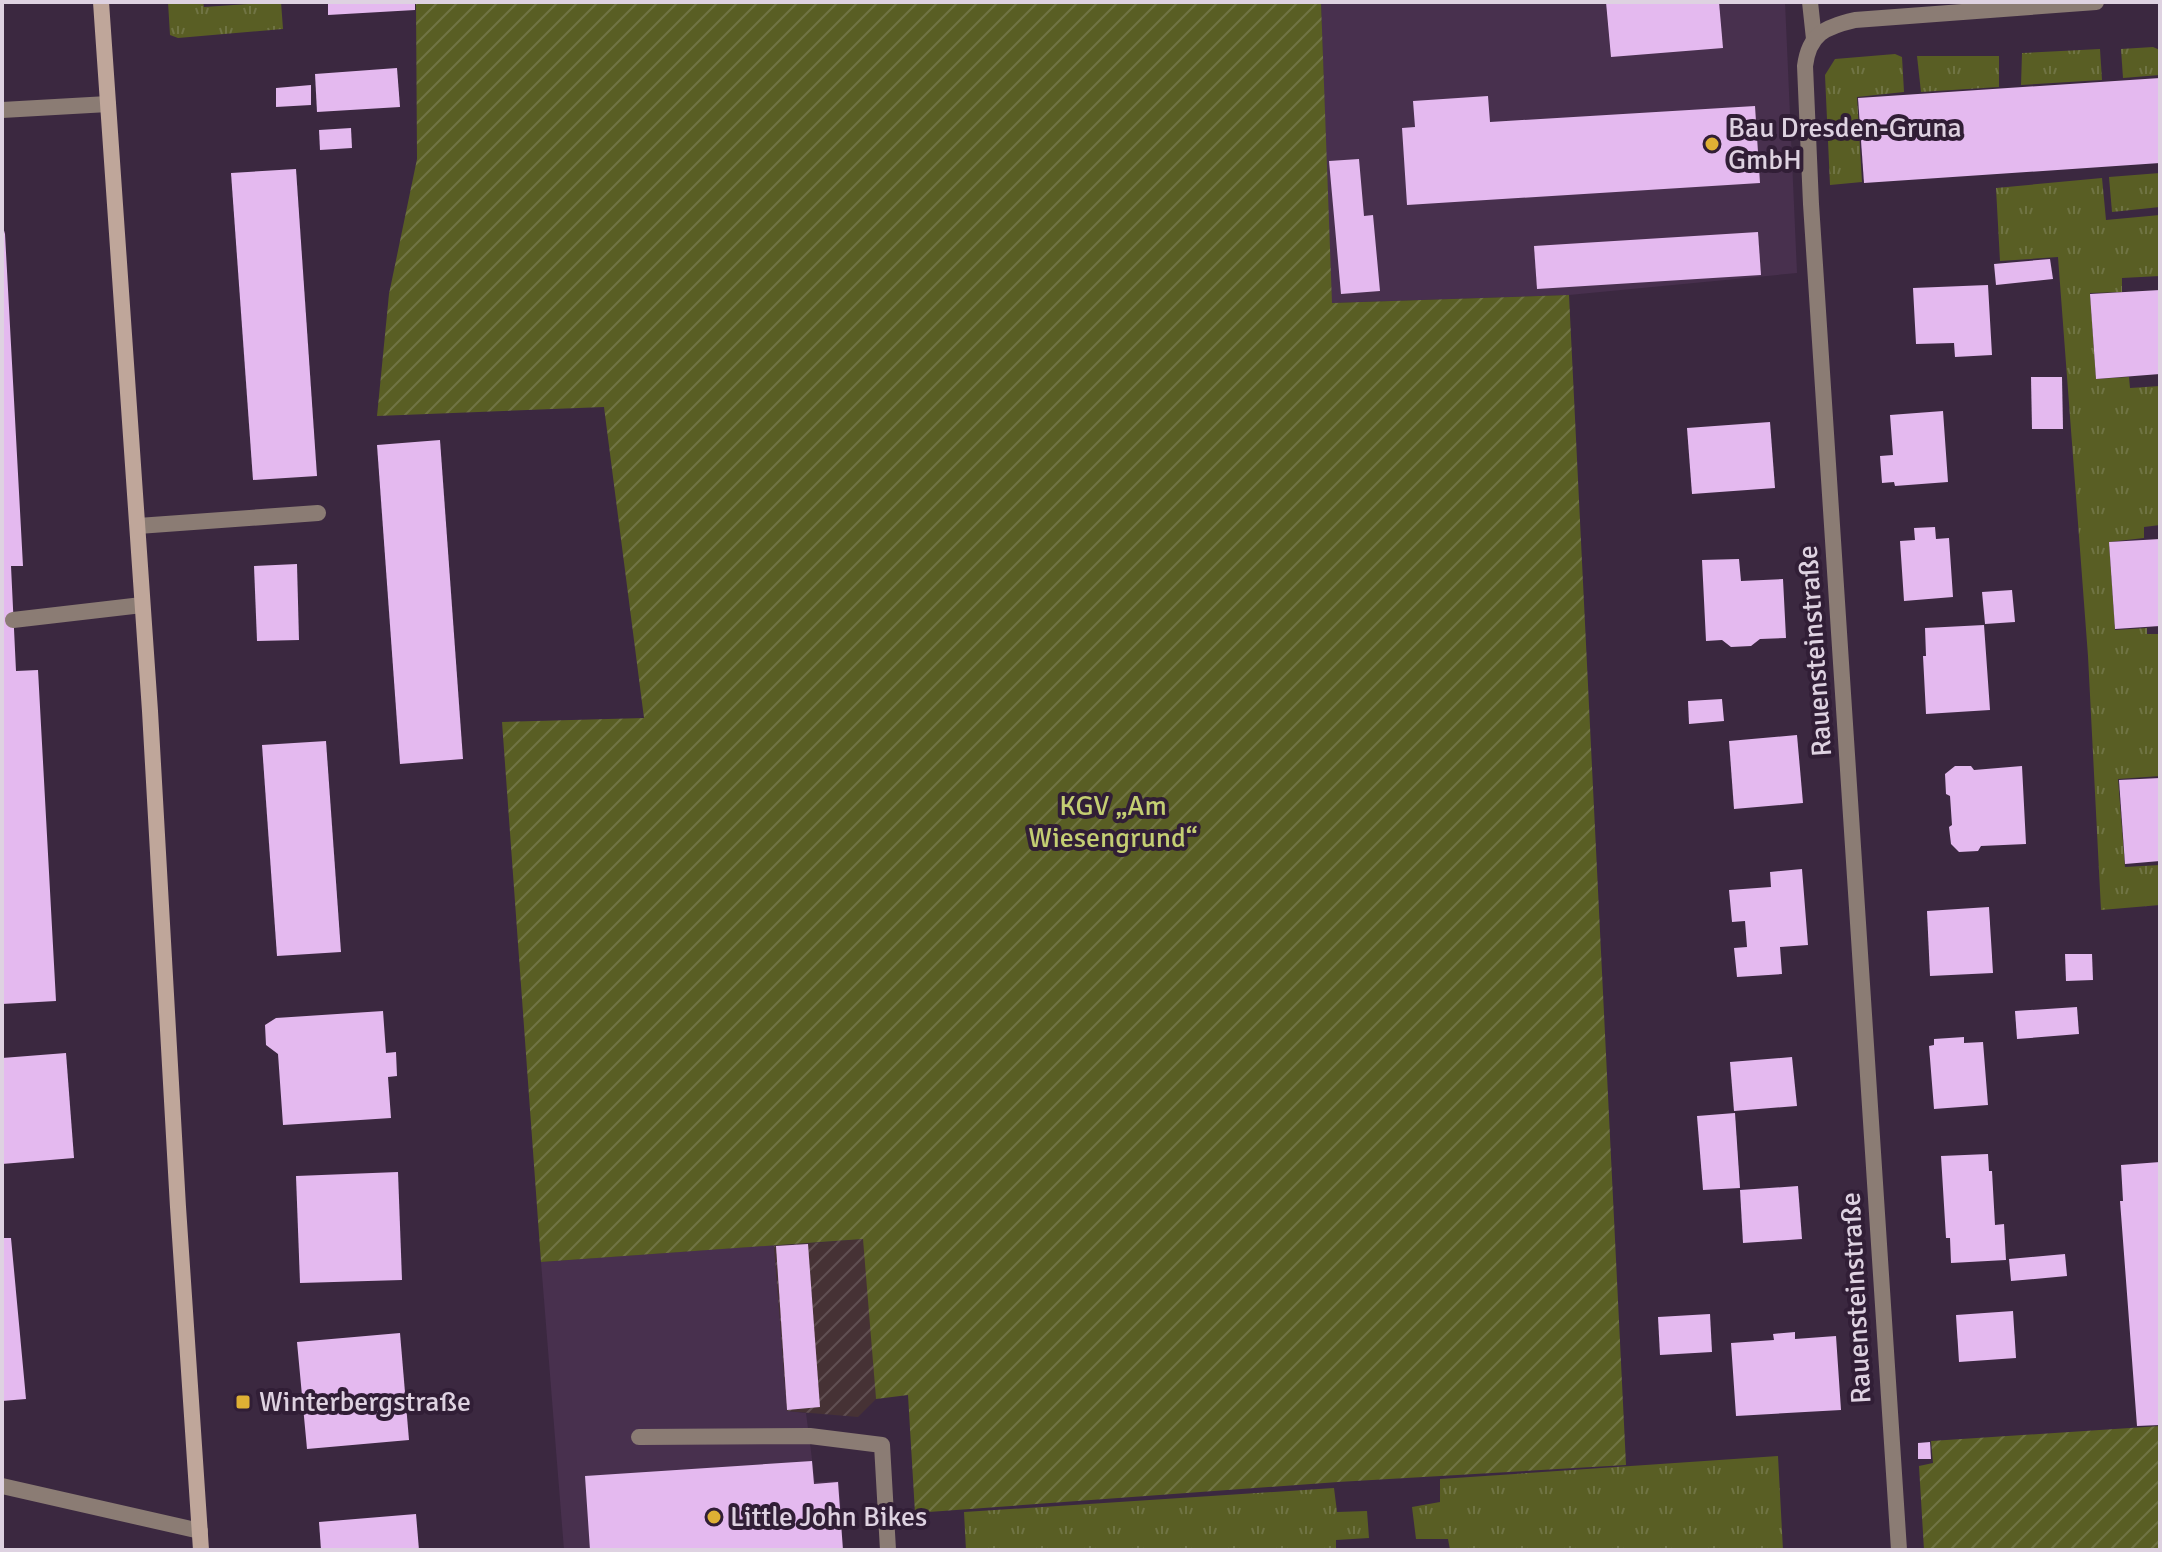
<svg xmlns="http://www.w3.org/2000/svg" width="2162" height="1552" font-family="Signika,sans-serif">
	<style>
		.built { fill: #48304e }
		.industrial { fill: url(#industrial-furrows) }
		.grass { fill: url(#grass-tufts) }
		.garden { fill: url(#garden-furrows) }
		.building { fill: #e4b9ef }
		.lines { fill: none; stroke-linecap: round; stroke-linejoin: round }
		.service { stroke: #8b7c74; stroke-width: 16 }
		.minor { stroke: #8b7c74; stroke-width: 16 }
		.secondary { stroke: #bfa69a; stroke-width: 16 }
		.poi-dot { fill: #dfb034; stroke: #311e36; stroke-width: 3 }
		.labels { text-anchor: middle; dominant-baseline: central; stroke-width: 8; stroke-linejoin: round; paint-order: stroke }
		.poi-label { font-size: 28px; fill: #ded2e1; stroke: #311e36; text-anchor: start }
		.street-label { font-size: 28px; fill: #ded2e1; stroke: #311e36 }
		.park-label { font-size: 28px; fill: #c4ce72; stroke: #311e36 }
	</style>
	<defs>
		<pattern id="industrial-furrows" width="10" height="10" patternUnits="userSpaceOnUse" patternTransform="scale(2)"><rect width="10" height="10" fill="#463235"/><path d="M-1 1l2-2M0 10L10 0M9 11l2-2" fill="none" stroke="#604f52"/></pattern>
		<pattern id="grass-tufts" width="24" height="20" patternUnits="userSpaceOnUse" patternTransform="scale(2)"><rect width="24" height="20" fill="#595e24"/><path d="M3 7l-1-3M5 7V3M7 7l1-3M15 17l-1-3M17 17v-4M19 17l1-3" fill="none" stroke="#707444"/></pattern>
		<pattern id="garden-furrows" width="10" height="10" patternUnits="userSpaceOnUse" patternTransform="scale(2)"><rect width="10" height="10" fill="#595e24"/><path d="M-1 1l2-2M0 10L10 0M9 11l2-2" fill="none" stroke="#707444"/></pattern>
	</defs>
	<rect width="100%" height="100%" fill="#3b2840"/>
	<g class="built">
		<path d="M1321,2H1785L1797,273L1569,295L1331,303Z"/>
		<path d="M774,1245L787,1411L806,1413L815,1482L839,1481L843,1550H564L541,1262Z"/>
	</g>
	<path class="industrial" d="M864,1239L876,1399L858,1417L787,1411L774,1246Z"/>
	<g class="grass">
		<path d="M168,2H203L204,7L281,2L283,29L178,38L170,35Z"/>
		<path d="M2153,47L2160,50V75L2123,78L2121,49Z"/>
		<path d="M2100,49L2102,80L2021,85L2022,53Z"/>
		<path d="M1895,54L1902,57L1904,92L1857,97L1862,182L1830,185L1825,75L1835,59Z"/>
		<path d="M1917,56H1999V87L1921,92Z"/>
		<path d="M2160,173V207L2112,212L2109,177Z"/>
		<path d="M2102,178L2106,220L2160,215V276L2122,278V292L2090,293L2096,379L2129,377L2130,388L2160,386V525L2144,527V538L2109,542L2115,630L2147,628V634H2160V776L2118,779L2125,867L2160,865V905L2101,910L2088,656L2058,257L2000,261L1996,188Z"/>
		<path d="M1778,1456L1783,1550H1450L1448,1539H1416L1412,1507L1440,1502V1479Z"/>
		<path d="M1334,1488L1337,1512L1367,1511L1369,1538L1336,1540V1550H966L964,1512Z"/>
	</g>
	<g class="garden">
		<path d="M416,2H1321L1332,303L1569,295L1626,1465L1338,1482L915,1513L908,1395L876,1399L863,1239L541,1262L502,722L644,718L604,407L377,416L389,294L417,159Z"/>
		<path d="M2160,1426V1550H1924L1919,1466L1933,1463L1931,1441Z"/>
	</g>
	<g class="building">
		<path d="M328,2H415V10L328,15Z"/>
		<path d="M1606,2H1719L1723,48L1611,57Z"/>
		<path d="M397,68L400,107L317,112L315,74Z"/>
		<path d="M2160,78V163L1864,183L1858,98Z"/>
		<path d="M311,85V105L276,107V88Z"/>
		<path d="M1488,96L1490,122L1755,106L1760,183L1407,205L1402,128L1415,127L1413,101Z"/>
		<path d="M351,128L352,148L320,150L319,130Z"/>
		<path d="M1359,159L1364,216L1373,215L1380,291L1341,294L1329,161Z"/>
		<path d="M296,169L317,476L253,480L231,173Z"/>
		<path d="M2,223L5,234L23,566H11L16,671L38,670L56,1001L2,1004Z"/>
		<path d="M1758,232L1761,275L1537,289L1534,246Z"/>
		<path d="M2050,259L2053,279L1996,285L1994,264Z"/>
		<path d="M1988,285L1992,355L1955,357L1954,343L1916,344L1913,288Z"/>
		<path d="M2160,290V374L2096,379L2090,294Z"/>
		<path d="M2031,377H2062L2063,429H2032Z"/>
		<path d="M1943,411L1948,482L1895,486L1894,482L1882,483L1880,456L1893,455L1890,415Z"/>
		<path d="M1770,422L1775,488L1692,494L1687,428Z"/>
		<path d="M440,440L463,759L400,764L377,445Z"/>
		<path d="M1935,527L1936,539L1949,538L1953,597L1904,601L1900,541L1915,540L1914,528Z"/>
		<path d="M2160,539V626L2115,629L2109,542Z"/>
		<path d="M1739,559L1741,581L1783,579L1786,638L1760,639L1751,646L1731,647L1722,640L1706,641L1702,560Z"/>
		<path d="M297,564L299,640L257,641L254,566Z"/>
		<path d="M2012,590L2015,622L1985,624L1982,592Z"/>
		<path d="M1984,625L1990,710L1926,714L1923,656H1926L1925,628Z"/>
		<path d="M1722,699L1724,721L1689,724L1688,701Z"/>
		<path d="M1797,735L1803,803L1734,809L1729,741Z"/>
		<path d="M326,741L341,952L277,956L262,745Z"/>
		<path d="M1955,766H1971L1974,770L2022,766L2026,844L1981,846L1978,851L1959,852L1951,844L1949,827L1952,825L1950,796L1946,794L1945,774Z"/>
		<path d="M2160,778V861L2125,864L2119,780Z"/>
		<path d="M1802,869L1808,945L1780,947L1782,974L1737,977L1734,948L1747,947L1745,921L1732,922L1729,890L1771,887L1770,872Z"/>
		<path d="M1989,907L1993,973L1930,976L1927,911Z"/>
		<path d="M2065,954H2092L2093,980L2066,981Z"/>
		<path d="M2077,1007L2079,1034L2017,1039L2015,1011Z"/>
		<path d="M383,1011L386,1053L396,1052L397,1076L388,1077L391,1118L283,1125L278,1054L266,1045L265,1025L276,1018Z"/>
		<path d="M1964,1037V1043L1983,1042L1988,1105L1934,1109L1929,1046L1934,1045V1039Z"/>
		<path d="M66,1053L74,1158L2,1164V1058Z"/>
		<path d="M1792,1057L1797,1106L1734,1111L1730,1062Z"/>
		<path d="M1735,1113L1740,1188L1703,1190L1697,1116Z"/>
		<path d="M1988,1154L1989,1171H1992L1995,1225L2004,1224L2006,1260L1951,1263L1950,1238H1946L1941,1156Z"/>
		<path d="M2160,1162V1425L2137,1426L2120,1201H2123L2121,1165Z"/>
		<path d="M398,1172L402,1280L300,1283L296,1176Z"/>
		<path d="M1798,1186L1802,1239L1743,1243L1740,1190Z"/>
		<path d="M2,1238H11L26,1399L2,1401Z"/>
		<path d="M808,1244L820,1407L787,1410L776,1246Z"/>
		<path d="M2065,1254L2067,1276L2011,1281L2009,1259Z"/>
		<path d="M2013,1311L2016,1358L1959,1362L1956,1315Z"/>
		<path d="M1710,1314L1712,1352L1660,1355L1658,1317Z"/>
		<path d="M1795,1332V1339L1836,1336L1841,1410L1736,1416L1731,1343L1774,1340L1773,1334Z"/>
		<path d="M400,1333L409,1440L307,1449L297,1342Z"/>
		<path d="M1930,1442L1931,1459H1918V1443Z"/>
		<path d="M812,1461L814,1484L838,1482L843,1550H590L585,1476Z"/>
		<path d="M416,1514L419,1550H321L319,1522Z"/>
	</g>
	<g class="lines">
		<g class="service">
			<path d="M1810,2L1814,39"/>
			<path d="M138,526L318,513"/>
			<path d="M639,1437L810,1436L882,1445L888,1550"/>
		</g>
		<g class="minor">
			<path d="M2,110L108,104"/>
			<path d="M13,620L142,605"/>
			<path d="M2,1486L200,1531"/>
			<path d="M1899,1550L1811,204L1805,66C1809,34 1825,27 1855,20L2096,2"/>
		</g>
		<path class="secondary" d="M101,2L150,711L178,1207L201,1550"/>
	</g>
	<g class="poi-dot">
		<circle cx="1712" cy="144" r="8"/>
		<rect x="235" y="1394" width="16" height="16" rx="4"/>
		<circle cx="714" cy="1517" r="8"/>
	</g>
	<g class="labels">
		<g class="poi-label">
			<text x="1728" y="128">Bau Dresden-Gruna<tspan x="1728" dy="32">GmbH</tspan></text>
			<text x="259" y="1402">Winterbergstraße</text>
			<text x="730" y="1517">Little John Bikes</text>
		</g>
		<g class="street-label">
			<text transform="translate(1815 651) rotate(-94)">Rauensteinstraße</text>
			<text transform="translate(1856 1298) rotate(-93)">Rauensteinstraße</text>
		</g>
		<g class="park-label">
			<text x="1113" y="806">KGV „Am<tspan x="1113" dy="32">Wiesengrund“</tspan></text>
		</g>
	</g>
	<rect width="2162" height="1552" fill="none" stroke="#ded2e1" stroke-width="8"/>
</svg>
